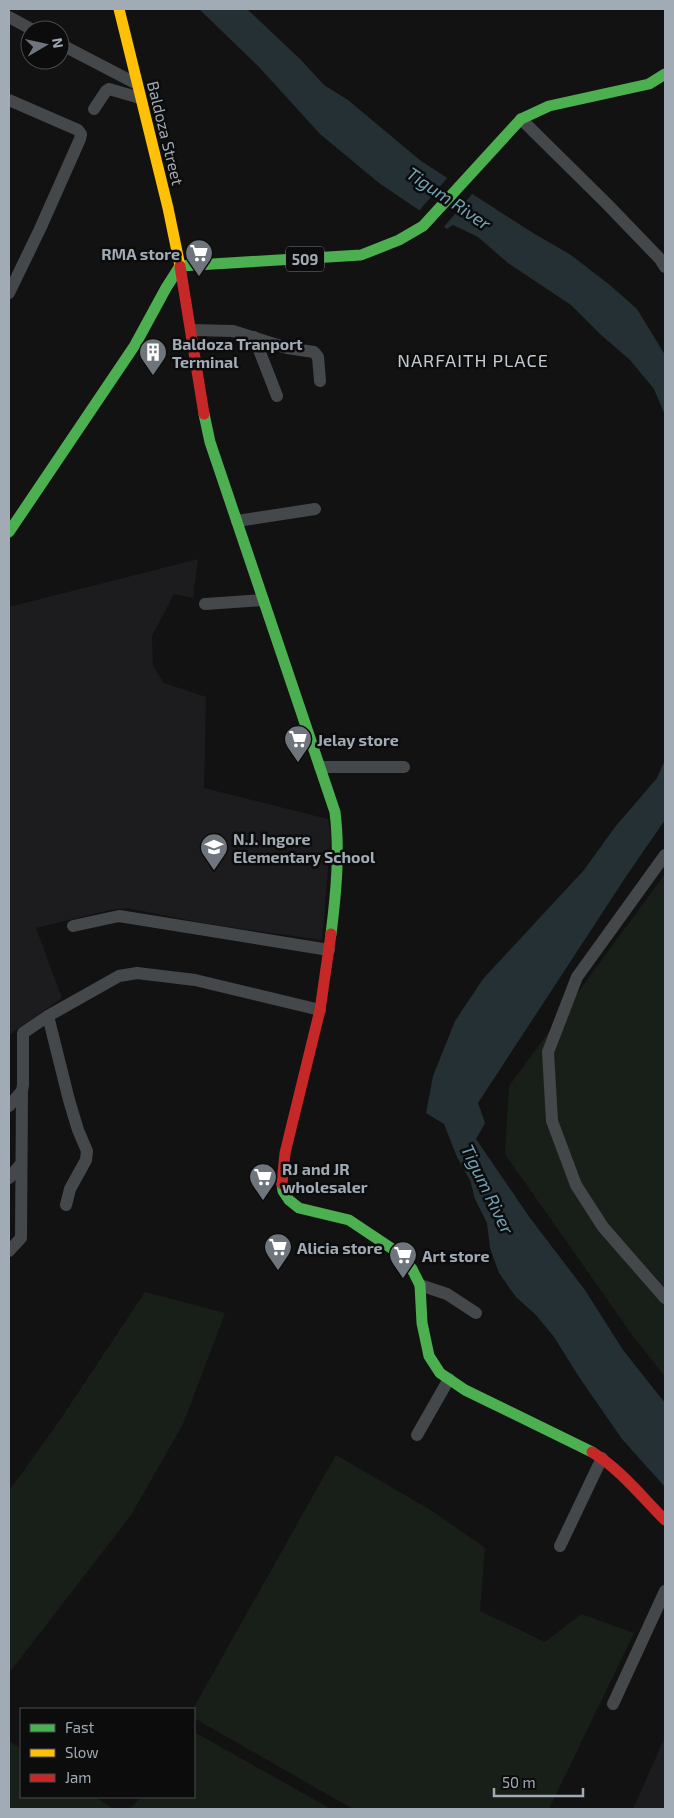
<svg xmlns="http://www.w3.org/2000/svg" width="674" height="1818" font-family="'Exo 2',sans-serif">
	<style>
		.built { fill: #1c1c1e }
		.green { fill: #181f18 }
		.water { fill: #243034 }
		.pier { fill: #121212 }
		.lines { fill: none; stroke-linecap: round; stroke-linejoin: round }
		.street { stroke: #45484b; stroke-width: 12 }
		.fast { stroke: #4caf50; stroke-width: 11 }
		.slow { stroke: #ffc107; stroke-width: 11 }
		.jam { stroke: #c62828; stroke-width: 11 }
		.labels { text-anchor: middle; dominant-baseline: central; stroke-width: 5; stroke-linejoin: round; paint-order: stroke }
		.shield { fill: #0c0c0d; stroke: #747b83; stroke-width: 1 }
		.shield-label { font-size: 15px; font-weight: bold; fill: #a1abb5 }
		.street-label { font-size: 16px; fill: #a1abb5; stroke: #0c0c0d }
		.poi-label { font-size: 16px; font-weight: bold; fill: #a1abb5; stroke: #0c0c0d; text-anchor: start }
		.water-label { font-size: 18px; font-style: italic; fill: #73a2b4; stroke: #0c0c0d }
		.neighbourhood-label { font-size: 18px; letter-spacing: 1px; fill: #c2c9d0; stroke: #0c0c0d }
	</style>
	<rect width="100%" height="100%" fill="#121212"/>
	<g class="built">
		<path d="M198,559L193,598L174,594L152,636L153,666L164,683L206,697L204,788L328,819L331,834L322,940L208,924L127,908L110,910L36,928L62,998L9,1035V607Z"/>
		<path d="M665,1737V1809H633Z"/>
	</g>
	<g class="green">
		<path d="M665,874V1377L630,1332L505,1154L509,1086Z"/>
		<path d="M145,1292L225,1313L183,1424L131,1515L9,1673V1491L58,1423Z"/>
		<path d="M336,1455L434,1512L485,1548L480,1611L545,1642L581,1614L634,1633L549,1809H353L194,1718L193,1709Z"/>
		<path d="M196,1733L331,1809H130L141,1797H194V1736Z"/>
		<path d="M9,1741L21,1749V1797H95L114,1809H9Z"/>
	</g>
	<g class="water">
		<path d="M199,9H247L301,60L324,85L348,100L421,161L533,233L571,255L611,286L637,309L665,355V415L654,389L630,360L600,334L571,305L508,263L478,237L453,225L447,229L379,183L320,134L259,67Z"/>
		<path d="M665,760V820L627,875L478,1103L485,1123L476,1139L530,1218L585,1290L623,1350L665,1403V1487L622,1439L579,1377L554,1337L535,1314L516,1297L499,1273L490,1248L487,1223L475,1199L470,1180L457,1157L444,1124L426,1113L433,1076L455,1021L483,979L584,870L615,827L657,778Z"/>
	</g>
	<path class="pier" d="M449,176L474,192L442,229L418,212Z"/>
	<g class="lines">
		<g class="street">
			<path d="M9,17L33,30"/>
			<path d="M60,44L137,84"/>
			<path d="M9,100L78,130L81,134L80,139L40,229L9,293"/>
			<path d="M94,109L106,91L109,89L140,98"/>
			<path d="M521,119L607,204L660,259L665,267"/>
			<path d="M191,330L233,331L287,348L314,352L318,357L320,381"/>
			<path d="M254,337L277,396"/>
			<path d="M237,521L315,509"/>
			<path d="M205,604L263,600"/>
			<path d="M320,767H404"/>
			<path d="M665,855L577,977L548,1052L552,1121L576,1185L603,1227L665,1298"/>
			<path d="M73,926L119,916L329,950"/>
			<path d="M48,1016L69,1100L78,1130L87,1151L86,1160L70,1189L66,1205"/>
			<path d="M9,1106L22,1091L23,1085V1033L48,1016L119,976L137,973L195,980L320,1010"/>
			<path d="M9,1178L21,1164"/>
			<path d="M9,1251L21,1238L22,1091"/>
			<path d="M420,1285L447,1294L476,1313"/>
			<path d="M417,1435L449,1379"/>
			<path d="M560,1546L602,1458"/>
			<path d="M613,1704L665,1591"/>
		</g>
		<g class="fast">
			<path d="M180,266L361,255L399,240L423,226L521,119L549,106L649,84L665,74"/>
			<path d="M204,414L210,442L335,812C340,852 336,894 331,934"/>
			<path d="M9,532L135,345L166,288L180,266"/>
			<path d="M282,1184L283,1191L289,1200L299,1208L349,1220L397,1252L412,1269L420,1285L422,1323L429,1356L440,1373L465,1390L592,1452"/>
		</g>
		<path class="slow" d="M119,9L168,208L180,266"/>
		<g class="jam">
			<path d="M180,266L204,414"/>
			<path d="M282,1184L285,1153L320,1010L331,934"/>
			<path d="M592,1452C620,1469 642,1497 665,1520"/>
		</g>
	</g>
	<defs>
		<g id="supermarket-pin" transform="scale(1.4375)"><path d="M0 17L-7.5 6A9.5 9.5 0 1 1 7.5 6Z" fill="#6f757c" stroke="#0c0c0d"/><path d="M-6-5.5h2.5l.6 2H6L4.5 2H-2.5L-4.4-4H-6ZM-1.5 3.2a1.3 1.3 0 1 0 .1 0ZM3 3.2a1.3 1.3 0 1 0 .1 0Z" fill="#fff"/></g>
		<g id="building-pin" transform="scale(1.4375)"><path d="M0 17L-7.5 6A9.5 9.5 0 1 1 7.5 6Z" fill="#6f757c" stroke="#0c0c0d"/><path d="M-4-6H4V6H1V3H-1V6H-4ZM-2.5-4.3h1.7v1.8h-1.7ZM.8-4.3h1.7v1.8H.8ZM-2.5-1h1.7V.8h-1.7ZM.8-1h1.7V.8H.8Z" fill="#fff"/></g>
		<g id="school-pin" transform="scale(1.4375)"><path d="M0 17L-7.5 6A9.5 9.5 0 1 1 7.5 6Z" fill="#6f757c" stroke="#0c0c0d"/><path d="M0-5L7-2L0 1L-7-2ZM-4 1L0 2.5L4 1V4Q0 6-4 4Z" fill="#fff"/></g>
	</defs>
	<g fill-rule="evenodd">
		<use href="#supermarket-pin" x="199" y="253"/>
		<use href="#building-pin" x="153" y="352"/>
		<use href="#supermarket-pin" x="298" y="739"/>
		<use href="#school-pin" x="214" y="847"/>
		<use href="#supermarket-pin" x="263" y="1177"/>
		<use href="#supermarket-pin" x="278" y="1247"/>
		<use href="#supermarket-pin" x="403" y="1255"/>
	</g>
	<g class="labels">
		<rect class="shield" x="286" y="246.5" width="38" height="25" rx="4"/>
		<g class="shield-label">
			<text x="305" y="259">509</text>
		</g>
		<g class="street-label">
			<text transform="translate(166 133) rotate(76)">Baldoza Street</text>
		</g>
		<g class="poi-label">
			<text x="180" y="253" text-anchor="end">RMA store</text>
			<text x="172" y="343">Baldoza Tranport<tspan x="172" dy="18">Terminal</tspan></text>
			<text x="317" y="739">Jelay store</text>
			<text x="233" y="838">N.J. Ingore<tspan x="233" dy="18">Elementary School</tspan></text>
			<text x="282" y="1168">RJ and JR<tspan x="282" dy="18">wholesaler</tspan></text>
			<text x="297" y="1247">Alicia store</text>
			<text x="422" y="1255">Art store</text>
		</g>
		<g class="water-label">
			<text transform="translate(449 198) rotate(34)">Tigum River</text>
			<text transform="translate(488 1189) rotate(64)">Tigum River</text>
		</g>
		<g class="neighbourhood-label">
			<text x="473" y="360">NARFAITH PLACE</text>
		</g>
	</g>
	<rect width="674" height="1818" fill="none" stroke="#a1abb5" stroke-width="20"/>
	<rect x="20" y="1708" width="175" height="90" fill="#0c0c0d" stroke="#484c50"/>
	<rect x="30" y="1724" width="25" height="8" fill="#4caf50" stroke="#484c50"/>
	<text x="65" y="1733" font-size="15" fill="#a1abb5">Fast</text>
	<rect x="30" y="1749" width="25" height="8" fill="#ffc107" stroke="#484c50"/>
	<text x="65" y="1758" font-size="15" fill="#a1abb5">Slow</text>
	<rect x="30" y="1774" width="25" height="8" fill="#c62828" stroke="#484c50"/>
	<text x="65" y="1783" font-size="15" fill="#a1abb5">Jam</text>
	<g transform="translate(45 45) rotate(81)"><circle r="24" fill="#0c0c0d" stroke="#484c50"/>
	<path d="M0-4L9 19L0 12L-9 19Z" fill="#6f757c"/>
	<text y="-8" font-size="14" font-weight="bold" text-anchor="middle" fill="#a1abb5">N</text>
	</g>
	<path d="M494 1788v8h89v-8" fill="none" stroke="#a1abb5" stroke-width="2.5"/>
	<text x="502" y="1788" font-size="15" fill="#a1abb5" stroke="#0c0c0d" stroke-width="4" paint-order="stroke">50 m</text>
</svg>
